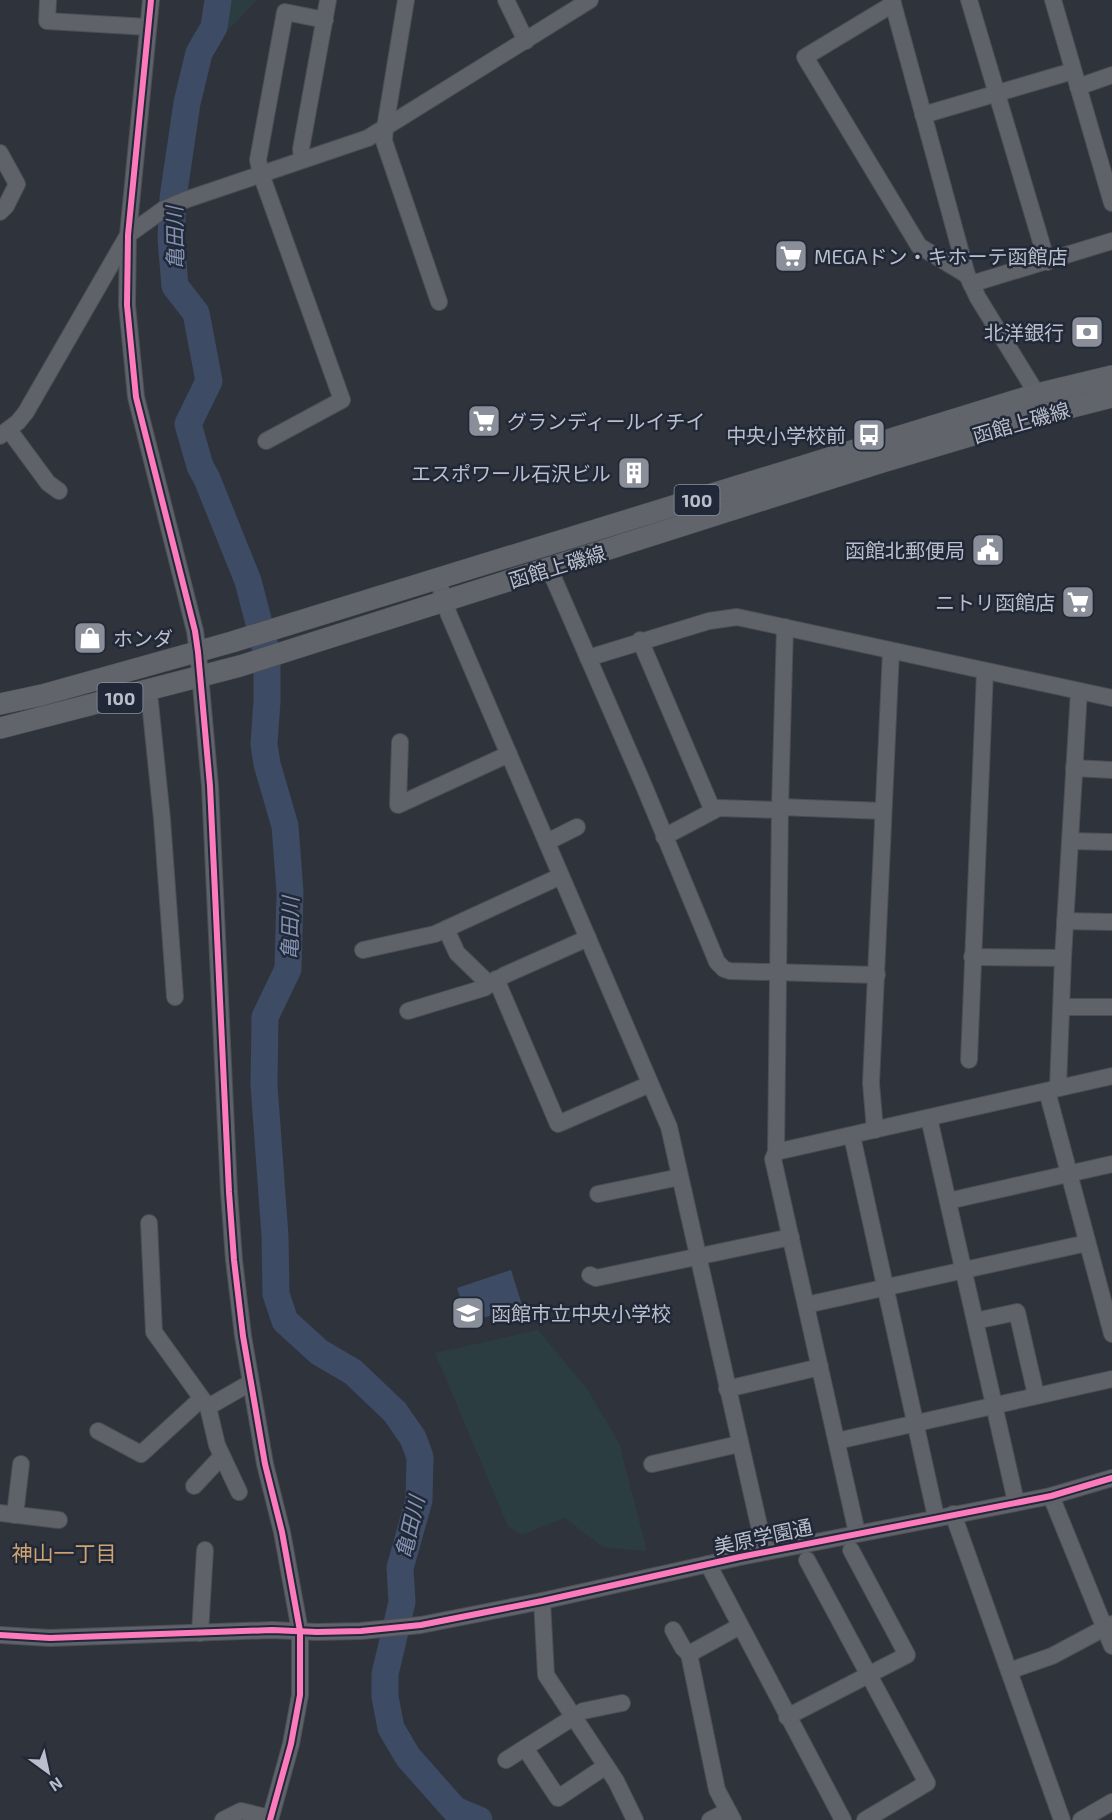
<svg xmlns="http://www.w3.org/2000/svg" width="1112" height="1820" font-family="'Exo 2','Noto Sans JP',sans-serif">
	<style>
		.green { fill: #2c3d42 }
		.water { fill: #3e4b65 }
		.lines { fill: none; stroke-linecap: round; stroke-linejoin: round }
		.river { stroke: #3e4b65; stroke-width: 27 }
		.minor-casing { stroke: #4b4e54; stroke-width: 18 }
		.major-casing { stroke: #4c5058; stroke-width: 22 }
		.minor { stroke: #5f6269; stroke-width: 16 }
		.major { stroke: #61646b; stroke-width: 21 }
		.cycleway-casing { stroke: #212837; stroke-width: 10 }
		.cycleway { stroke: #fd7abc; stroke-width: 6 }
		.labels { text-anchor: middle; dominant-baseline: central; stroke-width: 5; stroke-linejoin: round; paint-order: stroke }
		.shield { fill: #212837; stroke: #8c929f; stroke-width: 1.5 }
		.shield-label { font-size: 18px; font-weight: bold; fill: #babfcb }
		.poi-label { font-size: 20px; fill: #babfcb; stroke: #212837; text-anchor: end }
		.street-label { font-size: 20px; fill: #babfcb; stroke: #212837 }
		.water-label { font-size: 21px; font-style: italic; fill: #8392b1; stroke: #212837 }
		.neighbourhood-label { font-size: 21px; fill: #d0a470; stroke: #212837 }
	</style>
	<rect width="100%" height="100%" fill="#2f333b"/>
	<g class="green">
		<path d="M225,0H257L219,40Z"/>
		<path d="M538,1330L587,1389L619,1443L647,1551L603,1547L565,1518L522,1535L508,1526L435,1353Z"/>
	</g>
	<path class="water" d="M511,1270L522,1305L468,1323L457,1288Z"/>
	<g class="lines">
		<path class="river" d="M218,0L214,27L199,53L187,103L173,198L171,239L175,286L196,313L209,381L188,424L200,466L207,479L248,581L267,654V701L264,744L267,764L285,826L290,892L288,969L265,1017L264,1085L275,1236L276,1294L285,1321L319,1352L353,1372L395,1412L413,1438L420,1457L419,1500L400,1568L402,1602L385,1674V1697L391,1728L408,1757L455,1810L479,1820"/>
		<g class="minor-casing">
			<g id="minor">
				<path d="M48,0L47,21L148,27"/>
				<path d="M151,0L128,235L127,305L136,397L195,631L198,652L210,786L229,1192L234,1260L243,1336L265,1464L282,1532L300,1631V1695L291,1744L270,1820"/>
				<path d="M406,0L385,128L384,141L439,302"/>
				<path d="M506,0L526,41"/>
				<path d="M892,0L967,275L978,298L1037,394"/>
				<path d="M969,0L1047,262"/>
				<path d="M1053,0L1112,203"/>
				<path d="M893,4L805,57L919,246L967,275"/>
				<path d="M1078,87L1112,75"/>
				<path d="M923,115L1073,71"/>
				<path d="M0,153L17,184L6,206L0,212"/>
				<path d="M302,160L301,149L328,0"/>
				<path d="M971,284L1112,241"/>
				<path d="M9,430L48,483L59,491"/>
				<path d="M0,436L18,422L26,412L128,235L164,209L185,200L368,138L590,0"/>
				<path d="M266,441L342,400L261,174L258,160L285,12L325,20"/>
				<path d="M549,568L644,786L717,962L724,969L730,971L877,975"/>
				<path d="M438,580L449,615L669,1127L765,1552"/>
				<path d="M785,627L780,807L776,1152L773,1159L857,1533"/>
				<path d="M640,640L713,811L664,837"/>
				<path d="M588,658L709,621L737,617L1112,698"/>
				<path d="M147,690L150,702L162,819L175,997"/>
				<path d="M400,742L398,805L509,754"/>
				<path d="M1074,768L1112,770"/>
				<path d="M780,807L883,811"/>
				<path d="M713,811L718,808L780,810"/>
				<path d="M1070,841L1112,842"/>
				<path d="M547,842L577,827"/>
				<path d="M1065,921L1112,922"/>
				<path d="M446,929L457,953L489,984"/>
				<path d="M363,950L435,934L561,876"/>
				<path d="M972,957L1063,958"/>
				<path d="M496,979L558,1124L650,1084"/>
				<path d="M1062,1007H1112"/>
				<path d="M408,1011L484,988L505,975L588,938"/>
				<path d="M969,1060L985,671"/>
				<path d="M1058,1087L1063,958L1079,691"/>
				<path d="M1047,1091L1112,1334"/>
				<path d="M929,1118L1016,1502"/>
				<path d="M875,1130L871,1083L891,651"/>
				<path d="M852,1136L936,1517"/>
				<path d="M776,1152L1112,1076"/>
				<path d="M598,1194L680,1177"/>
				<path d="M948,1201L1112,1164"/>
				<path d="M149,1223L154,1332L208,1407L217,1445L239,1492"/>
				<path d="M590,1275L596,1278L791,1237"/>
				<path d="M806,1305L1087,1243"/>
				<path d="M975,1321L1017,1312L1036,1395"/>
				<path d="M727,1389L820,1367"/>
				<path d="M208,1407L250,1383"/>
				<path d="M98,1431L141,1454L201,1399"/>
				<path d="M837,1441L1112,1379"/>
				<path d="M652,1464L739,1444"/>
				<path d="M194,1486L222,1456"/>
				<path d="M1051,1496L1112,1646"/>
				<path d="M0,1513L59,1520"/>
				<path d="M953,1514L1062,1820"/>
				<path d="M15,1515L21,1464"/>
				<path d="M807,1560L927,1783L865,1820"/>
				<path d="M708,1564L843,1820"/>
				<path d="M542,1601L546,1675L616,1781L635,1820"/>
				<path d="M673,1630L683,1648L689,1654"/>
				<path d="M200,1633L205,1550"/>
				<path d="M0,1635L50,1638L272,1630L317,1632L361,1631L421,1625L542,1601L740,1557L1051,1496L1112,1478"/>
				<path d="M1009,1671L1052,1656L1112,1624"/>
				<path d="M787,1717L907,1655L851,1550"/>
				<path d="M525,1748L558,1798L606,1766"/>
				<path d="M506,1760L583,1711L622,1703"/>
				<path d="M223,1820L241,1811L270,1818"/>
				<path d="M710,1820L728,1811"/>
				<path d="M733,1820L717,1790L689,1654L740,1626"/>
				<path d="M1081,1820L1112,1802"/>
			</g>
		</g>
		<g class="major-casing">
			<g id="major">
				<path d="M0,704L42,695L232,642L1037,394L1112,376"/>
				<path d="M0,728L240,666L879,463L1033,417L1112,397"/>
			</g>
		</g>
		<use href="#minor" class="minor"/>
		<use href="#major" class="major"/>
		<g class="cycleway-casing">
			<g id="cycleway">
				<path d="M151,0L128,235L127,305L136,397L195,631L198,652L210,786L229,1192L234,1260L243,1336L265,1464L282,1532L300,1631V1695L291,1744L270,1820"/>
				<path d="M0,1635L50,1638L272,1630L317,1632L361,1631L421,1625L542,1601L740,1557L1051,1496L1112,1478"/>
			</g>
		</g>
		<use href="#cycleway" class="cycleway"/>
	</g>
	<defs>
		<g id="supermarket-square" transform="scale(1.725)"><rect x="-9" y="-9" width="18" height="18" rx="4" fill="#898e99" stroke="#212837"/><path d="M-6-5.5h2.5l.6 2H6L4.5 2H-2.5L-4.4-4H-6ZM-1.5 3.2a1.3 1.3 0 1 0 .1 0ZM3 3.2a1.3 1.3 0 1 0 .1 0Z" fill="#fff"/></g>
		<g id="bank-square" transform="scale(1.725)"><rect x="-9" y="-9" width="18" height="18" rx="4" fill="#898e99" stroke="#212837"/><path d="M-6-4H6V4H-6ZM0-2.3a2.3 2.3 0 1 0 0 4.6a2.3 2.3 0 1 0 0-4.6Z" fill="#fff"/></g>
		<g id="bus-square" transform="scale(1.725)"><rect x="-9" y="-9" width="18" height="18" rx="4" fill="#898e99" stroke="#212837"/><path d="M-5-6H5V4H4V6H2V4H-2V6H-4V4H-5ZM-3.5-4V0h7V-4ZM-3.5 1.2v1.5H-2V1.2ZM2 1.2v1.5H3.5V1.2Z" fill="#fff"/></g>
		<g id="building-square" transform="scale(1.725)"><rect x="-9" y="-9" width="18" height="18" rx="4" fill="#898e99" stroke="#212837"/><path d="M-4-6H4V6H1V3H-1V6H-4ZM-2.5-4.3h1.7v1.8h-1.7ZM.8-4.3h1.7v1.8H.8ZM-2.5-1h1.7V.8h-1.7ZM.8-1h1.7V.8H.8Z" fill="#fff"/></g>
		<g id="civic-square" transform="scale(1.725)"><rect x="-9" y="-9" width="18" height="18" rx="4" fill="#898e99" stroke="#212837"/><path d="M-.6-6.5H3V-4.5H.6V-3L4-1V1h2V6H-6V1h2V-1L-.6-3ZM-1.2 2.5V6h2.4V2.5Z" fill="#fff"/></g>
		<g id="shop-square" transform="scale(1.725)"><rect x="-9" y="-9" width="18" height="18" rx="4" fill="#898e99" stroke="#212837"/><path d="M-5-2.5h2.3a2.7 3.5 0 0 1 5.4 0H5L5.5 6h-11ZM-1.5-2.5h3a1.5 2.3 0 0 0-3 0Z" fill="#fff"/></g>
		<g id="school-square" transform="scale(1.725)"><rect x="-9" y="-9" width="18" height="18" rx="4" fill="#898e99" stroke="#212837"/><path d="M0-5L7-2L0 1L-7-2ZM-4 1L0 2.5L4 1V4Q0 6-4 4Z" fill="#fff"/></g>
	</defs>
	<g fill-rule="evenodd">
		<use href="#supermarket-square" x="791" y="256"/>
		<use href="#bank-square" x="1087" y="332"/>
		<use href="#supermarket-square" x="484" y="421"/>
		<use href="#bus-square" x="869" y="435"/>
		<use href="#building-square" x="634" y="473"/>
		<use href="#civic-square" x="988" y="550"/>
		<use href="#supermarket-square" x="1078" y="602"/>
		<use href="#shop-square" x="90" y="638"/>
		<use href="#school-square" x="468" y="1313"/>
	</g>
	<g class="labels">
		<g class="shield">
			<rect x="674.5" y="485" width="45" height="30" rx="4.5"/>
			<rect x="97.5" y="683" width="45" height="30" rx="4.5"/>
		</g>
		<g class="shield-label">
			<text x="697" y="500">100</text>
			<text x="120" y="698">100</text>
		</g>
		<g class="poi-label">
			<text x="814" y="256" text-anchor="start">MEGAドン・キホーテ函館店</text>
			<text x="1064" y="332">北洋銀行</text>
			<text x="507" y="421" text-anchor="start">グランディールイチイ</text>
			<text x="846" y="435">中央小学校前</text>
			<text x="611" y="473">エスポワール石沢ビル</text>
			<text x="965" y="550">函館北郵便局</text>
			<text x="1055" y="602">ニトリ函館店</text>
			<text x="113" y="638" text-anchor="start">ホンダ</text>
			<text x="491" y="1313" text-anchor="start">函館市立中央小学校</text>
		</g>
		<g class="street-label">
			<text transform="translate(1021 422) rotate(-16)">函館上磯線</text>
			<text transform="translate(557 566) rotate(-17)">函館上磯線</text>
			<text transform="translate(763 1536) rotate(-12)">美原学園通</text>
		</g>
		<g class="water-label">
			<text transform="translate(174 238) rotate(-91)">亀田川</text>
			<text transform="translate(289 928) rotate(-89)">亀田川</text>
			<text transform="translate(409 1527) rotate(-77)">亀田川</text>
		</g>
		<g class="neighbourhood-label">
			<text x="64" y="1552">神山一丁目</text>
		</g>
	</g>
	<g transform="translate(48 1772) rotate(147)" stroke="#212837" stroke-width="4.5" paint-order="stroke">
	<path d="M0-4.5L10 22L0 15L-10 22Z" fill="#babfcb"/>
	<text y="-9" font-size="16" font-weight="bold" text-anchor="middle" fill="#babfcb">N</text>
	</g>
</svg>
